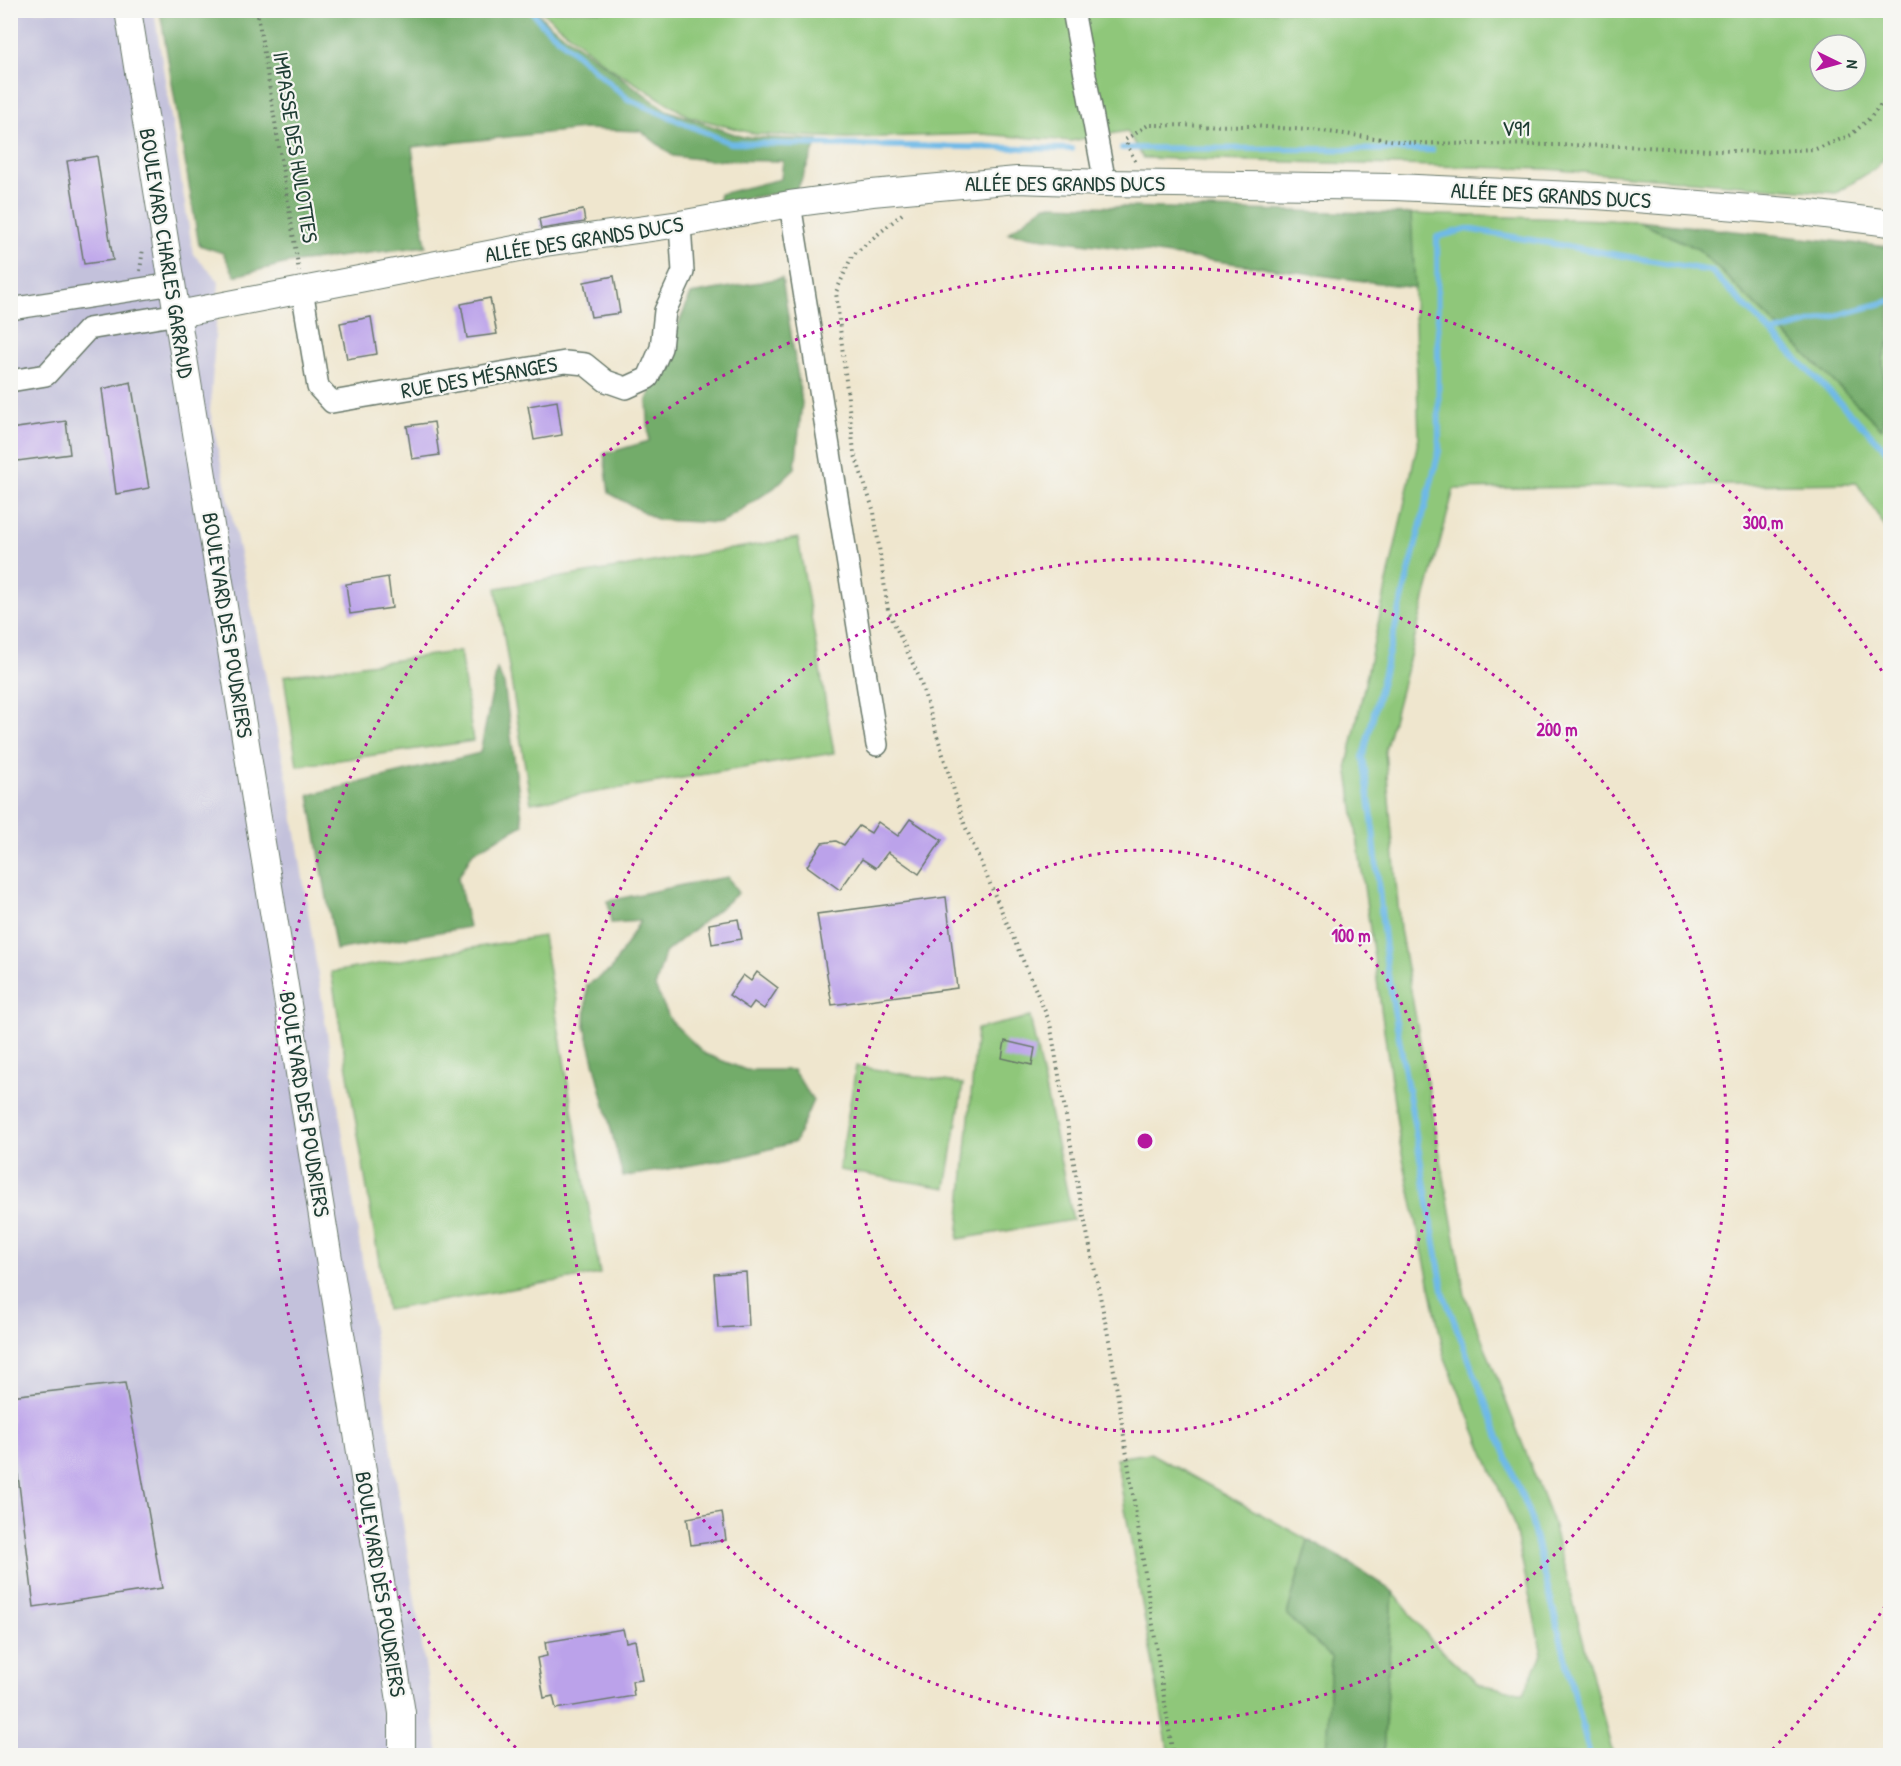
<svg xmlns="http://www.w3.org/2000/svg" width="1901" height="1766" font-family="'Patrick Hand',sans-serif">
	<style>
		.industrial { fill: #c3c1db }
		.green { fill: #8fc77a; stroke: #578257; stroke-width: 1.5; fill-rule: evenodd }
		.forest { fill: #73ac6a; stroke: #49744f; stroke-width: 1.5 }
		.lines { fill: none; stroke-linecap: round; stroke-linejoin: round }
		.stream { stroke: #6eb9e7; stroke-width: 6 }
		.building { fill: #bba2ea }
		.minor-casing { stroke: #68786a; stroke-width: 24 }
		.major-casing { stroke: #68786a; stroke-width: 28 }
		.path { stroke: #68786a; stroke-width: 4; stroke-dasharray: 1.5 4.5; stroke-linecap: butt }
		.minor { stroke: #fff; stroke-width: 21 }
		.major { stroke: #fff; stroke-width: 26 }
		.ring { fill: none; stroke: #b5179e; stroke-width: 3; stroke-dasharray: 3 6 }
		.labels { text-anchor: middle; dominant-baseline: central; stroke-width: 4.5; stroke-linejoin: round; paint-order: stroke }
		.street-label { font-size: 22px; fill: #1f3d34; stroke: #f6f6f2 }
		.centre { fill: #b5179e; stroke: #f6f6f2; stroke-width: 3 }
		.ring-label { font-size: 18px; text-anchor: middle; font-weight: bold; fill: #b5179e; stroke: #f6f6f2; stroke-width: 4.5; stroke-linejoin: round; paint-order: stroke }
	</style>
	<rect width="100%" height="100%" fill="#f6f6f2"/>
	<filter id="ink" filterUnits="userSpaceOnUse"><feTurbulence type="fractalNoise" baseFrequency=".0167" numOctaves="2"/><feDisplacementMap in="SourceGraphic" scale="12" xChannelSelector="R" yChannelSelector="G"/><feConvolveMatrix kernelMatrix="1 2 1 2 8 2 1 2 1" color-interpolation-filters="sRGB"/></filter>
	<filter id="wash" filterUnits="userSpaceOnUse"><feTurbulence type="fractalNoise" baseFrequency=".008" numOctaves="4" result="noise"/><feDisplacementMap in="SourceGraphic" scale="24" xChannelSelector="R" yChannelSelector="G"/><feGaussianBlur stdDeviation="1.35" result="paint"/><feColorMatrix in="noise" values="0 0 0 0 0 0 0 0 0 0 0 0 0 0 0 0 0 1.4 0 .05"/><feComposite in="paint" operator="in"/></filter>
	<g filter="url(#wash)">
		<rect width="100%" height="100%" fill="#efe6ce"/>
		<path class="industrial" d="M11,11H154L193,254L219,281L210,411L289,788L439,1755L11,1756Z"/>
		<g class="green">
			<path d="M541,11H1890V151L1876,168L1836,193L1546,169L1143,158L1127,131L1071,141L982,134L847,138L755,134L688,116L609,67ZM1820,45H1856V81H1820Z"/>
			<path d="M1411,214L1637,221L1698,249L1882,429L1885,406L1883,359L1890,338V535L1857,483L1454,489L1385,751L1400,929L1465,1295L1552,1520L1613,1755H1383L1393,1592L1431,1640L1478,1684L1524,1693L1542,1654L1514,1525L1445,1358L1400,1144L1347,765L1419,437Z"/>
			<path d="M798,538L834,753L531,803L496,588Z"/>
			<path d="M460,651L473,741L297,766L284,676Z"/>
			<path d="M543,936L600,1274L387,1310L331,972Z"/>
			<path d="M1030,1017L1073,1220L958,1239L977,1029Z"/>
			<path d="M856,1066L963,1084L946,1188L839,1170Z"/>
			<path d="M1150,1453L1308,1540L1287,1614L1331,1657L1326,1755H1169L1116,1458Z"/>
		</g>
		<g class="forest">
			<path d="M160,11H537L545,21L666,110L743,137L818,140L797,190L718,203L720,194L781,179L783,161L707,160L673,156L641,131L584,129L412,147L426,246L288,263L235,276L223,253L199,245Z"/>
			<path d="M1046,205L1411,214L1415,288L1008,233Z"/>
			<path d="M1637,221L1890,247V338L1883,359L1885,406L1882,429L1698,249Z"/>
			<path d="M782,278L802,403L795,468L774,488L721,523L658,520L609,493L604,454L649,441L647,400L691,294Z"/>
			<path d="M497,669L504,684L523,825L473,852L458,878L469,927L336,950L309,795L480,753Z"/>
			<path d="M728,877L738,893L665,953L655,987L671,1021L705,1054L746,1070H793L813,1100L795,1142L744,1156L623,1177L585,1026L587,985L611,970L640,921L611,923L608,901L687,884Z"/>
			<path d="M1308,1540L1348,1562L1393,1592L1383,1755H1326L1331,1657L1287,1615Z"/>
		</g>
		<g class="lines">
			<g class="stream">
				<path d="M531,10L541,23L628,99L730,143L1072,149"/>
				<path d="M1122,148L1432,150"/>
				<path d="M1772,333L1890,301"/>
				<path d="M1590,1756L1531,1520L1444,1295L1387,969L1372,819L1363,757L1439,451L1437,237L1467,229L1711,271L1890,454"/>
			</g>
		</g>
		<g id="blocks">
			<g class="building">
				<path d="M97,156L113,260L84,264L67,161Z"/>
				<path d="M583,210L585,222L541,229L539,219Z"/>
				<path d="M614,276L620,313L591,317L584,282Z"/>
				<path d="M490,298L497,334L467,338L461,304Z"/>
				<path d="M371,317L377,354L347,359L340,323Z"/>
				<path d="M131,382L149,488L116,494L102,389Z"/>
				<path d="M557,401L562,435L534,440L528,406Z"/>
				<path d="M66,421L70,454L10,462V429Z"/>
				<path d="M434,422L439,455L412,459L407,426Z"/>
				<path d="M388,577L392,608L350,614L346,584Z"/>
				<path d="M910,819L942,840L919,874L888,852L876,868L862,859L840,890L807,866L822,843L836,841L844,845L859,826L871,833L878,822L898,836Z"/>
				<path d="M946,897L957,988L832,1005L817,914Z"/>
				<path d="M738,919L742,939L712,944L709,924Z"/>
				<path d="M757,972L778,988L764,1009L754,1002L749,1009L729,995L743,975L751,981Z"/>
				<path d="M1005,1041L1035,1048L1032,1065L1002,1058Z"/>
				<path d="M746,1272L749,1326L718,1328L714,1274Z"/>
				<path d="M125,1383L162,1588L34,1607L10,1410V1396Z"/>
				<path d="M722,1512L726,1540L691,1545L687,1518Z"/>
				<path d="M623,1629L626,1642L635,1640L642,1680L632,1681L634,1696L556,1709L553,1696L544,1698L537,1658L547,1656L545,1642Z"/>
			</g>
		</g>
	</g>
	<g filter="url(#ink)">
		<use href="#blocks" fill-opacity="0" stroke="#68786a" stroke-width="1.5"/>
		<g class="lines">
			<g class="minor-casing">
				<g id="minor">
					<path d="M1073,10L1105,183"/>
					<path d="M790,204L877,745"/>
					<path d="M302,289L318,387L332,402L565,362L585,364L606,381L626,388L648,378L661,348L665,311L683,272L680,224"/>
					<path d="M10,309L173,284"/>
					<path d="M10,381L46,375L88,329L178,314"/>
				</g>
			</g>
			<g class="major-casing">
				<g id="major">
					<path d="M128,10L402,1713V1756"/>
					<path d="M178,314L545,243L680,224L790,204L872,193L1017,180L1105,183L1395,187L1597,196L1801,212L1890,223"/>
				</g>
			</g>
			<g class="path">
				<path d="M257,10L299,271"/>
				<path d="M1135,161L1125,140L1148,125L1253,126L1322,131L1412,143L1623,146L1756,152L1816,149L1851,135L1870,118L1890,93"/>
				<path d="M902,214L852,256L836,292L854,452L874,512L888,610L919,677L965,826L1050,1023L1080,1198L1110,1345L1173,1756"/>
				<path d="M140,271L143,248"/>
			</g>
			<use href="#minor" class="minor"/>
			<use href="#major" class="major"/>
		</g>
	</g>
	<g class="ring">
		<circle cx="1145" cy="1141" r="291"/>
		<circle cx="1145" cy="1141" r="582"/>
		<path d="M1890 1598A874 874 0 0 1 1768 1754M522 1754A874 874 0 1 1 1890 684"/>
	</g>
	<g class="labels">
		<g class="street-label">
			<text transform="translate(1516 128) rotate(1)">V91</text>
			<text transform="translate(296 147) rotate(81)">IMPASSE DES HULOTTES</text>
			<text x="1065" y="183">ALLÉE DES GRANDS DUCS</text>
			<text transform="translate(1551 195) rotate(3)">ALLÉE DES GRANDS DUCS</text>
			<text transform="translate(584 239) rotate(-9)">ALLÉE DES GRANDS DUCS</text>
			<text transform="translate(167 253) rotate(81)">BOULEVARD CHARLES GARRAUD</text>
			<text transform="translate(479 377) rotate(-10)">RUE DES MÉSANGES</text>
			<text transform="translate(228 625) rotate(81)">BOULEVARD DES POUDRIERS</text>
			<text transform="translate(305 1104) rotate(81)">BOULEVARD DES POUDRIERS</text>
			<text transform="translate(381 1584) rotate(81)">BOULEVARD DES POUDRIERS</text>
		</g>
	</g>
	<circle cx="1145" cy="1141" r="9" class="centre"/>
	<g class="ring-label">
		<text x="1763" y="529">300 m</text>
		<text x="1557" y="736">200 m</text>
		<text x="1351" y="942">100 m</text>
	</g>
	<rect width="1901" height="1766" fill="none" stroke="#f6f6f2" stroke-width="36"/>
	<g transform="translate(1838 63) rotate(95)"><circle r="28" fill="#f6f6f2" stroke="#a0aca6" stroke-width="1.5"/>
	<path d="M0-4.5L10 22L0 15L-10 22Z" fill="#b5179e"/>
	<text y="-9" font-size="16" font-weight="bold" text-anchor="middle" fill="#1f3d34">N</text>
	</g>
</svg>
